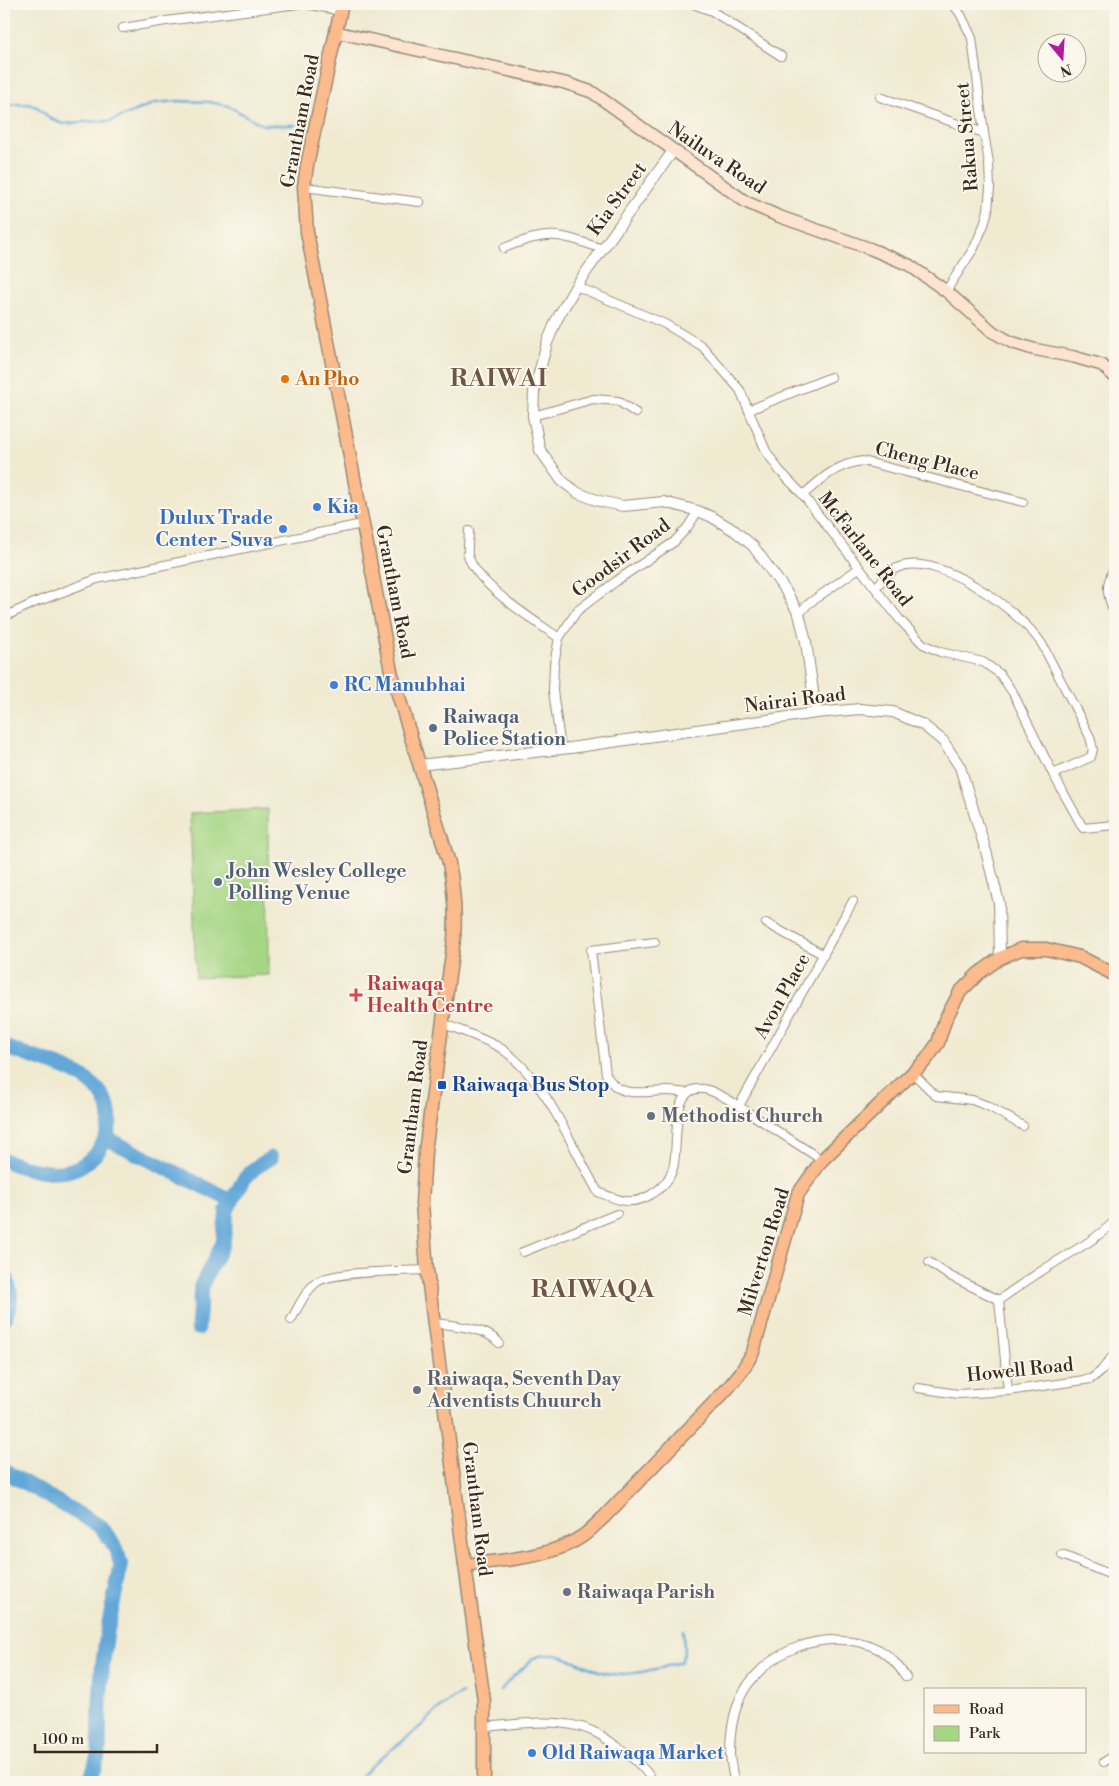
<svg xmlns="http://www.w3.org/2000/svg" width="1119" height="1786" font-family="'Libre Bodoni',serif">
	<style>
		.green { fill: #a5d684; stroke: #708051 }
		.lines { fill: none; stroke-linecap: round; stroke-linejoin: round }
		.stream { stroke: #62a7d8; stroke-width: 2.5 }
		.river { stroke: #62a7d8; stroke-width: 15 }
		.minor-casing { stroke: #968a78; stroke-width: 10 }
		.tertiary-casing { stroke: #968a78; stroke-width: 12 }
		.secondary-casing { stroke: #968a78; stroke-width: 14 }
		.primary-casing { stroke: #968a78; stroke-width: 15 }
		.minor { stroke: #fff; stroke-width: 8 }
		.tertiary { stroke: #fff; stroke-width: 10 }
		.secondary { stroke: #fde4d1; stroke-width: 11 }
		.primary { stroke: #fbbb8c; stroke-width: 12 }
		.food-dot { fill: #e8710a; stroke: #fbf7ec; stroke-width: 2 }
		.shop-dot { fill: #3f7fe0; stroke: #fbf7ec; stroke-width: 2 }
		.service-dot { fill: #5c6f8a; stroke: #fbf7ec; stroke-width: 2 }
		.health-dot { fill: #e0444e; stroke: #fbf7ec; stroke-width: 2 }
		.transit-dot { fill: #1a4fb4; stroke: #fbf7ec; stroke-width: 2 }
		.worship-dot { fill: #6b7280; stroke: #fbf7ec; stroke-width: 2 }
		.labels { text-anchor: middle; dominant-baseline: central; stroke-width: 4; stroke-linejoin: round; paint-order: stroke }
		.street-label { font-size: 19px; fill: #3b2a1e; stroke: #fbf7ec }
		.food-label { font-size: 19px; font-weight: bold; fill: #c56008; stroke: #fbf7ec; text-anchor: start }
		.shop-label { font-size: 19px; font-weight: bold; fill: #366cbe; stroke: #fbf7ec; text-anchor: start }
		.service-label { font-size: 19px; font-weight: bold; fill: #4e5e75; stroke: #fbf7ec; text-anchor: start }
		.health-label { font-size: 19px; font-weight: bold; fill: #be3a42; stroke: #fbf7ec; text-anchor: start }
		.transit-label { font-size: 19px; font-weight: bold; fill: #164399; stroke: #fbf7ec; text-anchor: start }
		.worship-label { font-size: 19px; font-weight: bold; fill: #5b616d; stroke: #fbf7ec; text-anchor: start }
		.district-label { font-size: 24px; font-weight: bold; letter-spacing: 1px; fill: #705743; stroke: #fbf7ec }
	</style>
	<rect width="100%" height="100%" fill="#fbf7ec"/>
	<filter id="ink" filterUnits="userSpaceOnUse"><feTurbulence type="fractalNoise" baseFrequency=".02" numOctaves="2"/><feDisplacementMap in="SourceGraphic" scale="10" xChannelSelector="R" yChannelSelector="G"/><feConvolveMatrix kernelMatrix="1 2 1 2 8 2 1 2 1" color-interpolation-filters="sRGB"/></filter>
	<filter id="wash" filterUnits="userSpaceOnUse"><feTurbulence type="fractalNoise" baseFrequency=".0096" numOctaves="4" result="noise"/><feDisplacementMap in="SourceGraphic" scale="20" xChannelSelector="R" yChannelSelector="G"/><feGaussianBlur stdDeviation="1.12" result="paint"/><feColorMatrix in="noise" values="0 0 0 0 0 0 0 0 0 0 0 0 0 0 0 0 0 1.4 0 .05"/><feComposite in="paint" operator="in"/></filter>
	<g filter="url(#wash)">
		<rect width="100%" height="100%" fill="#f0ead1"/>
		<path class="green" d="M268,809L269,975L196,978L190,813Z"/>
		<g class="lines">
			<g class="stream">
				<path d="M4,105L28,104L37,107L51,119L63,124L83,122L111,121L155,103L177,101L210,102L228,106L263,125H295"/>
				<path d="M501,1690C508,1681 513,1676 522,1669C527,1665 531,1659 536,1657C559,1648 584,1668 606,1673C624,1678 663,1668 681,1662L684,1653L683,1630"/>
				<path d="M357,1782C365,1766 398,1746 413,1733C429,1719 443,1703 462,1693"/>
			</g>
			<g class="river">
				<path d="M4,1046C35,1061 75,1064 99,1091C125,1120 100,1164 67,1171C46,1175 23,1168 4,1160"/>
				<path d="M106,1138L232,1201"/>
				<path d="M4,1272C11,1288 14,1303 4,1318"/>
				<path d="M198,1328L201,1286L223,1243L227,1210L244,1179L255,1168L271,1158"/>
				<path d="M4,1471L98,1525L111,1540L118,1554L121,1566L107,1632L102,1669L100,1702L99,1752L90,1782"/>
			</g>
		</g>
	</g>
	<g filter="url(#ink)">
		<g class="lines">
			<g class="minor-casing">
				<g id="minor">
					<path d="M306,4L341,11"/>
					<path d="M693,4L712,11L781,56"/>
					<path d="M123,28L166,21L298,4"/>
					<path d="M880,97L984,133"/>
					<path d="M304,187L420,202"/>
					<path d="M504,248C550,230 557,233 602,249"/>
					<path d="M576,286L665,324L702,346L740,390L766,451L779,470L803,495L900,620L923,644L940,652L983,662L1000,674L1013,693L1053,774L1083,828L1115,825"/>
					<path d="M946,291L974,248L984,225L988,210L990,188L989,163L984,133L972,38L961,15L953,4"/>
					<path d="M749,410L831,377"/>
					<path d="M533,416L593,399L618,401L636,413"/>
					<path d="M803,495C822,478 837,464 863,461L1023,502"/>
					<path d="M469,531C469,538 467,548 468,555C476,585 534,620 559,638"/>
					<path d="M1115,567C1104,586 1107,595 1115,615"/>
					<path d="M876,587C882,581 890,570 899,567C940,552 1020,611 1042,644L1090,737L1093,749L1091,757L1053,774"/>
					<path d="M799,614L808,604L859,568"/>
					<path d="M4,617L36,602L97,579L362,524"/>
					<path d="M561,749L553,691L554,664L559,638L577,611L619,579L674,542L687,528L698,511"/>
					<path d="M766,923L824,955"/>
					<path d="M655,942L591,950L606,1074C618,1100 643,1091 667,1091C673,1091 680,1092 687,1093"/>
					<path d="M442,1023C459,1030 488,1040 502,1049C547,1080 571,1146 598,1192C618,1200 632,1207 652,1194C662,1188 670,1179 673,1168C680,1147 667,1079 708,1090C724,1095 740,1107 754,1116C777,1131 799,1145 822,1160"/>
					<path d="M913,1073L936,1096L972,1100L988,1106L1023,1126"/>
					<path d="M739,1106L853,901"/>
					<path d="M523,1252L617,1214"/>
					<path d="M929,1262L948,1275L999,1300"/>
					<path d="M999,1300C1016,1288 1033,1276 1051,1265C1076,1249 1093,1242 1115,1221"/>
					<path d="M999,1300L1008,1391"/>
					<path d="M291,1320C298,1308 305,1291 317,1282C333,1271 405,1271 427,1270"/>
					<path d="M434,1323C453,1325 487,1328 499,1343"/>
					<path d="M918,1388L958,1394L1008,1391L1091,1379L1101,1371L1115,1353"/>
					<path d="M1062,1555L1109,1574L1115,1578"/>
					<path d="M484,1727C517,1724 561,1717 592,1731C600,1734 608,1740 615,1745C631,1755 643,1766 654,1782"/>
					<path d="M1104,1762L1115,1755"/>
					<path d="M734,1782C733,1772 730,1762 730,1752C730,1737 733,1717 738,1703C759,1650 830,1624 880,1650C892,1657 899,1667 906,1677"/>
				</g>
			</g>
			<g class="tertiary-casing">
				<g id="tertiary">
					<path d="M673,151L576,286L556,321L547,343L534,392L533,416L540,450L562,481L578,493L599,501L623,506L664,502L698,511L712,517L735,531L753,546L785,590L799,614L806,642L816,713"/>
					<path d="M419,765L570,748L816,713L860,709L893,712L923,725L943,741L960,767L986,851L999,903L1000,958"/>
				</g>
			</g>
			<g class="secondary-casing">
				<path id="secondary" d="M336,32L565,83L592,92L746,202L778,216L871,249L909,265L946,291L993,332L1011,342L1033,349L1074,357L1102,365L1115,377"/>
			</g>
			<g class="primary-casing">
				<g id="primary">
					<path d="M342,4L307,165L304,187L307,232L391,671L449,863C454,889 456,913 454,939L425,1152L422,1203L427,1270L465,1565L484,1701V1782"/>
					<path d="M465,1565C502,1560 553,1558 584,1535C591,1530 597,1523 604,1517L728,1388L742,1371L753,1352L798,1194L822,1160L926,1060L938,1043L945,1020L960,992L978,974L1000,958L1021,949H1046L1080,957L1115,975"/>
				</g>
			</g>
			<use href="#minor" class="minor"/>
			<use href="#tertiary" class="tertiary"/>
			<use href="#secondary" class="secondary"/>
			<use href="#primary" class="primary"/>
		</g>
	</g>
	<circle class="food-dot" cx="285" cy="379" r="5"/>
	<g class="shop-dot">
		<circle cx="317" cy="507" r="5"/>
		<circle cx="283" cy="529" r="5"/>
		<circle cx="334" cy="685" r="5"/>
		<circle cx="532" cy="1753" r="5"/>
	</g>
	<g class="service-dot">
		<circle cx="433" cy="728" r="5"/>
		<circle cx="218" cy="882" r="5"/>
	</g>
	<path class="health-dot" d="M353.5 987.5h5v5h5v5h-5v5h-5v-5h-5v-5h5z"/>
	<rect class="transit-dot" x="437" y="1080" width="10" height="10" rx="2.5"/>
	<g class="worship-dot">
		<circle cx="651" cy="1116" r="5"/>
		<circle cx="417" cy="1390" r="5"/>
		<circle cx="567" cy="1592" r="5"/>
	</g>
	<g class="labels">
		<g class="street-label">
			<text transform="translate(300 121) rotate(-79)">Grantham Road</text>
			<text transform="translate(967 137) rotate(-95)">Rakua Street</text>
			<text transform="translate(717 158) rotate(34)">Nailuva Road</text>
			<text transform="translate(617 199) rotate(-54)">Kia Street</text>
			<text transform="translate(927 461) rotate(14)">Cheng Place</text>
			<text transform="translate(865 549) rotate(52)">McFarlane Road</text>
			<text transform="translate(621 558) rotate(-37)">Goodsir Road</text>
			<text transform="translate(395 592) rotate(79)">Grantham Road</text>
			<text transform="translate(795 700) rotate(-7)">Nairai Road</text>
			<text transform="translate(782 996) rotate(-61)">Avon Place</text>
			<text transform="translate(413 1107) rotate(-83)">Grantham Road</text>
			<text transform="translate(764 1252) rotate(-73)">Milverton Road</text>
			<text transform="translate(1020 1370) rotate(-6)">Howell Road</text>
			<text transform="translate(477 1509) rotate(83)">Grantham Road</text>
		</g>
		<g class="food-label">
			<text x="295" y="379">An Pho</text>
		</g>
		<g class="shop-label">
			<text x="327" y="507">Kia</text>
			<text x="273" y="518" text-anchor="end">Dulux Trade<tspan x="273" dy="22">Center - Suva</tspan></text>
			<text x="344" y="685">RC Manubhai</text>
			<text x="542" y="1753">Old Raiwaqa Market</text>
		</g>
		<g class="service-label">
			<text x="443" y="717">Raiwaqa<tspan x="443" dy="22">Police Station</tspan></text>
			<text x="228" y="871">John Wesley College<tspan x="228" dy="22">Polling Venue</tspan></text>
		</g>
		<g class="health-label">
			<text x="367" y="984">Raiwaqa<tspan x="367" dy="22">Health Centre</tspan></text>
		</g>
		<g class="transit-label">
			<text x="452" y="1085">Raiwaqa Bus Stop</text>
		</g>
		<g class="worship-label">
			<text x="661" y="1116">Methodist Church</text>
			<text x="427" y="1379">Raiwaqa, Seventh Day<tspan x="427" dy="22">Adventists Chuurch</tspan></text>
			<text x="577" y="1592">Raiwaqa Parish</text>
		</g>
		<g class="district-label">
			<text x="499" y="379">RAIWAI</text>
			<text x="593" y="1290">RAIWAQA</text>
		</g>
	</g>
	<rect width="1119" height="1786" fill="none" stroke="#fbf7ec" stroke-width="20"/>
	<rect x="924" y="1688" width="162" height="65" fill="#fbf7ec" stroke="#aea59a"/>
	<rect x="934" y="1705" width="25" height="8" fill="#fbbb8c" stroke="#aea59a"/>
	<text x="969" y="1714" font-size="15" fill="#3b2a1e">Road</text>
	<rect x="934" y="1726" width="25" height="15" fill="#a5d684" stroke="#aea59a"/>
	<text x="969" y="1738" font-size="15" fill="#3b2a1e">Park</text>
	<g transform="translate(1062 58) rotate(162)"><circle r="24" fill="#fbf7ec" stroke="#aea59a"/>
	<path d="M0-4L9 19L0 12L-9 19Z" fill="#b5179e"/>
	<text y="-8" font-size="14" font-weight="bold" text-anchor="middle" fill="#3b2a1e">N</text>
	</g>
	<path d="M35 1744v8h122v-8" fill="none" stroke="#3b2a1e" stroke-width="2.5"/>
	<text x="42" y="1744" font-size="15" fill="#3b2a1e" stroke="#fbf7ec" stroke-width="4" paint-order="stroke">100 m</text>
</svg>
